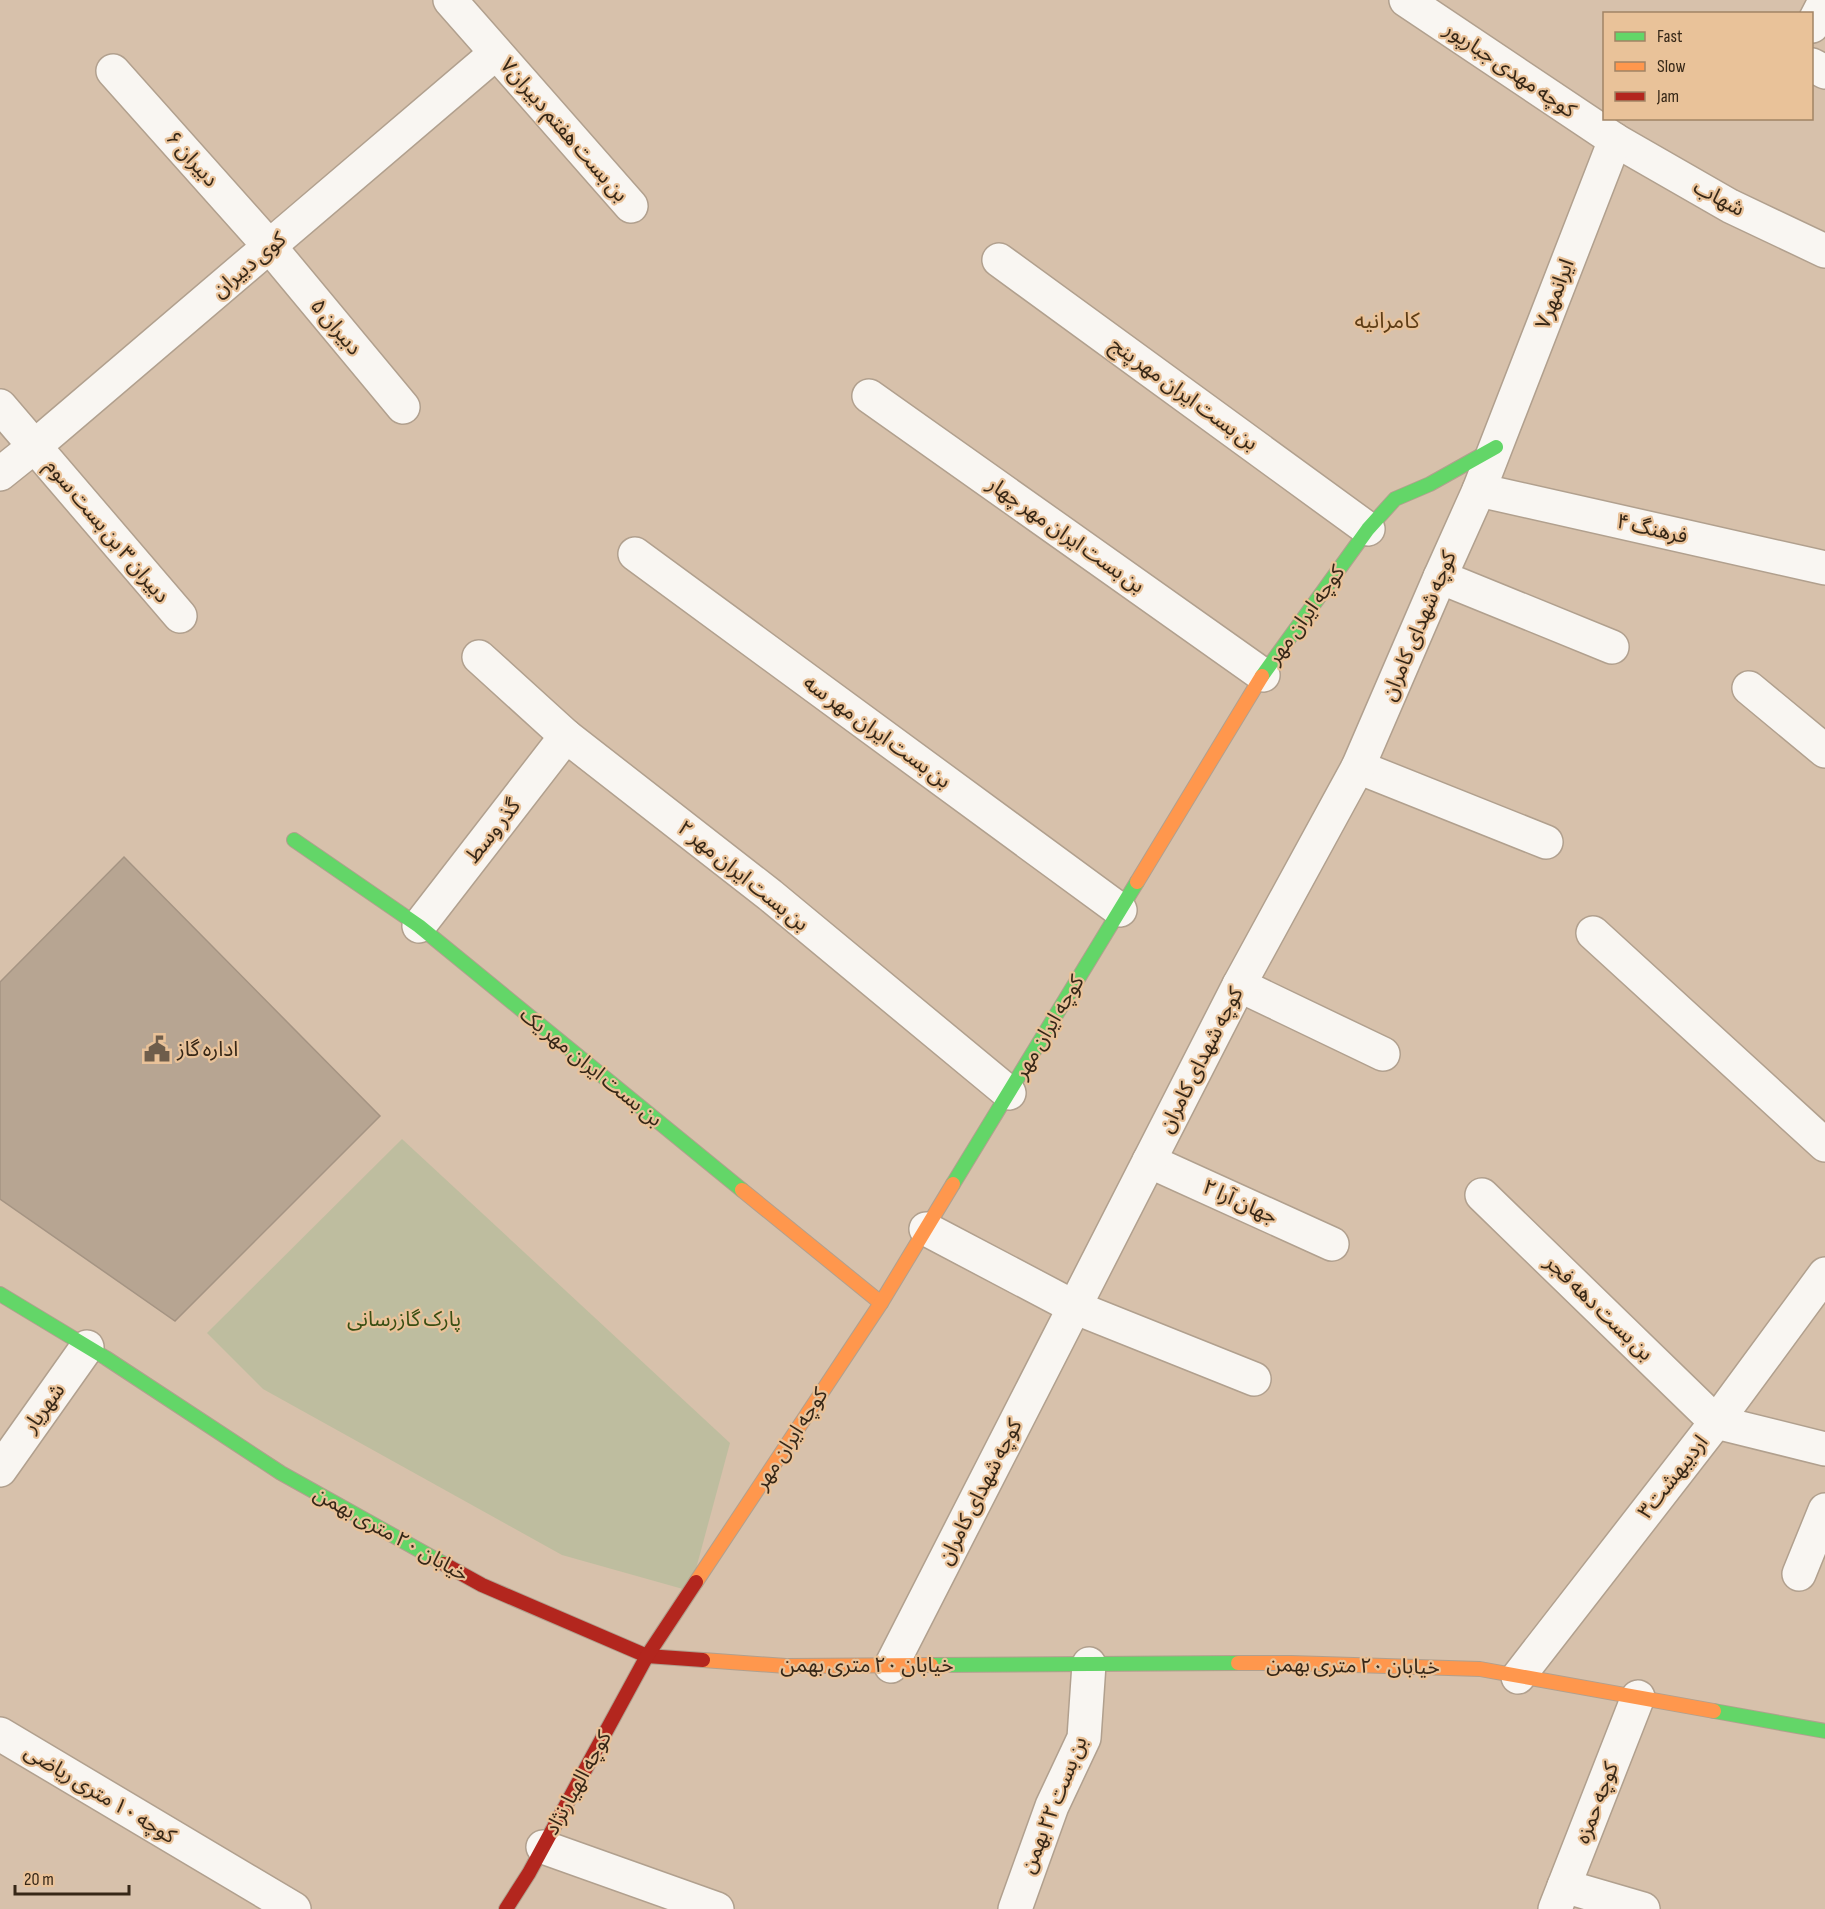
<svg xmlns="http://www.w3.org/2000/svg" width="1825" height="1909" font-family="'Sofia Sans Condensed','Noto Sans Arabic',sans-serif">
	<style>
		.green { fill: #bebd9f }
		.building { fill: #b7a592; stroke: #a59483; stroke-width: 1.5 }
		.lines { fill: none; stroke-linecap: round; stroke-linejoin: round }
		.street-casing { stroke: #b1a08e; stroke-width: 36 }
		.fast-casing { stroke: #b1a08e; stroke-width: 16 }
		.slow-casing { stroke: #b1a08e; stroke-width: 16 }
		.jam-casing { stroke: #b1a08e; stroke-width: 16 }
		.street { stroke: #f9f6f2; stroke-width: 33 }
		.fast { stroke: #63d668; stroke-width: 14 }
		.slow { stroke: #ff974d; stroke-width: 14 }
		.jam { stroke: #b3261e; stroke-width: 14 }
		.labels { text-anchor: middle; dominant-baseline: central; stroke-width: 4.5; stroke-linejoin: round; paint-order: stroke }
		.street-label { font-size: 21px; fill: #362717; stroke: #e9c299 }
		.poi-label { font-size: 21px; fill: #362717; stroke: #e9c299; text-anchor: start }
		.park-label { font-size: 21px; fill: #384e13; stroke: #e9c299 }
		.neighbourhood-label { font-size: 22px; fill: #5e3d16; stroke: #e9c299 }
	</style>
	<rect width="100%" height="100%" fill="#d7c1ab"/>
	<path class="green" d="M402,1139L730,1443L690,1591L562,1555L263,1389L207,1333Z"/>
	<path class="building" d="M124,857L380,1116L175,1321L0,1199V982Z"/>
	<g class="lines">
		<g class="street-casing">
			<g id="street">
				<path d="M450,0L631,206"/>
				<path d="M1406,0L1615,140L1730,206L1825,251"/>
				<path d="M1812,26L1825,1"/>
				<path d="M1812,65L1825,72"/>
				<path d="M113,71L270,247L403,407"/>
				<path d="M999,260L1368,529"/>
				<path d="M869,396L1263,675"/>
				<path d="M0,406L180,616"/>
				<path d="M0,474L35,446L496,53"/>
				<path d="M1479,490L1825,568"/>
				<path d="M635,554L1120,910"/>
				<path d="M1440,577L1612,647"/>
				<path d="M479,657L566,736L770,895L1009,1093"/>
				<path d="M1749,688L1825,751"/>
				<path d="M1358,767L1546,842"/>
				<path d="M419,926L566,736"/>
				<path d="M1593,933L1825,1145"/>
				<path d="M1239,985L1383,1054"/>
				<path d="M1149,1161L1332,1244"/>
				<path d="M1482,1195L1716,1422L1825,1449"/>
				<path d="M926,1229L1074,1307L1254,1379"/>
				<path d="M0,1470L87,1347"/>
				<path d="M1799,1574L1825,1510"/>
				<path d="M891,1666L1239,985L1358,767L1440,577L1479,490L1615,140"/>
				<path d="M1518,1677L1716,1422L1825,1274"/>
				<path d="M0,1734L294,1909"/>
				<path d="M543,1847L717,1909"/>
				<path d="M1564,1886L1643,1909"/>
				<path d="M1015,1909L1052,1806L1084,1738L1089,1664"/>
				<path d="M1555,1909L1638,1697"/>
			</g>
		</g>
		<g class="fast-casing">
			<g id="fast">
				<path d="M1262,676L1368,529L1395,499L1430,484L1496,447"/>
				<path d="M294,840L419,926L742,1190"/>
				<path d="M953,1184L1137,882"/>
				<path d="M0,1294L106,1358L281,1473L444,1564"/>
				<path d="M931,1665L1238,1663"/>
				<path d="M1714,1711L1825,1731"/>
			</g>
		</g>
		<g class="slow-casing">
			<g id="slow">
				<path d="M1137,882L1262,676"/>
				<path d="M742,1190L881,1303"/>
				<path d="M696,1582L881,1303L953,1184"/>
				<path d="M703,1660L786,1666L931,1665"/>
				<path d="M1238,1663H1291L1480,1669L1714,1711"/>
			</g>
		</g>
		<g class="jam-casing">
			<g id="jam">
				<path d="M444,1564L482,1585L647,1656L703,1660"/>
				<path d="M506,1909L529,1873L647,1656L696,1582"/>
			</g>
		</g>
		<use href="#street" class="street"/>
		<use href="#fast" class="fast"/>
		<use href="#slow" class="slow"/>
		<use href="#jam" class="jam"/>
	</g>
	<defs>
		<g id="civic-bare" transform="scale(2.07)"><path d="M-.6-6.5H3V-4.5H.6V-3L4-1V1h2V6H-6V1h2V-1L-.6-3ZM-1.2 2.5V6h2.4V2.5Z" fill="#6e5d4b" stroke="#e9c299" stroke-width="2.5" paint-order="stroke"/></g>
	</defs>
	<g fill-rule="evenodd">
		<use href="#civic-bare" x="157" y="1049"/>
	</g>
	<g class="labels">
		<g class="street-label">
			<text transform="translate(1510 70) rotate(34)">کوچه مهدی جبارپور</text>
			<text transform="translate(564 130) rotate(49)">بن بست هفتم دبیران۷</text>
			<text transform="translate(192 159) rotate(48)">دبیران ۶</text>
			<text transform="translate(1719 198) rotate(28)">شهاب</text>
			<text transform="translate(249 265) rotate(-40)">کوی دبیران</text>
			<text transform="translate(1555 294) rotate(-69)">ایرانمهر۷</text>
			<text transform="translate(336 327) rotate(50)">دبیران ۵</text>
			<text transform="translate(1184 394) rotate(36)">بن بست ایران مهر پنج</text>
			<text transform="translate(1652 529) rotate(13)">فرهنگ ۴</text>
			<text transform="translate(107 531) rotate(50)">دبیران ۳ بن بست سوم</text>
			<text transform="translate(1066 535) rotate(35)">بن بست ایران مهر چهار</text>
			<text transform="translate(1306 615) rotate(-54)">کوچه ایران مهر</text>
			<text transform="translate(1419 626) rotate(-67)">کوچه شهدای کامران</text>
			<text transform="translate(877 732) rotate(36)">بن بست ایران مهر سه</text>
			<text transform="translate(493 831) rotate(-52)">گذر وسط</text>
			<text transform="translate(743 876) rotate(39)">۲ بن بست ایران مهر</text>
			<text transform="translate(1049 1027) rotate(-59)">کوچه ایران مهر</text>
			<text transform="translate(1201 1060) rotate(-63)">کوچه شهدای کامران</text>
			<text transform="translate(591 1067) rotate(39)">بن بست ایران مهر یک</text>
			<text transform="translate(1240 1202) rotate(24)">جهان آرا ۲</text>
			<text transform="translate(1599 1308) rotate(44)">بن بست دهه فجر</text>
			<text transform="translate(44 1408) rotate(-54)">شهریار</text>
			<text transform="translate(791 1439) rotate(-57)">کوچه ایران مهر</text>
			<text transform="translate(1673 1477) rotate(-52)">اردیبهشت۳</text>
			<text transform="translate(980 1492) rotate(-63)">کوچه شهدای کامران</text>
			<text transform="translate(391 1534) rotate(29)">خیابان ۲۰ متری بهمن</text>
			<text x="867" y="1665">خیابان ۲۰ متری بهمن</text>
			<text transform="translate(1353 1666) rotate(1)">خیابان ۲۰ متری بهمن</text>
			<text transform="translate(578 1783) rotate(-61)">کوچه الهیارنژاد</text>
			<text transform="translate(100 1794) rotate(31)">کوچه ۱۰ متری ریاضی</text>
			<text transform="translate(1597 1803) rotate(-69)">کوچه حمزه</text>
			<text transform="translate(1054 1805) rotate(-68)">بن بست ۲۲ بهمن</text>
		</g>
		<g class="poi-label">
			<text x="177" y="1049">اداره گاز</text>
		</g>
		<g class="park-label">
			<text x="404" y="1319">پارک گازرسانی</text>
		</g>
		<g class="neighbourhood-label">
			<text x="1387" y="321">کامرانیه</text>
		</g>
	</g>
	<rect x="1603" y="12" width="210" height="108" fill="#e9c299" stroke="#a18465" stroke-width="1.5"/>
	<rect x="1615" y="32" width="30" height="9" fill="#63d668" stroke="#a18465" stroke-width="1.5"/>
	<text x="1657" y="42" font-size="18" fill="#362717">Fast</text>
	<rect x="1615" y="62" width="30" height="9" fill="#ff974d" stroke="#a18465" stroke-width="1.5"/>
	<text x="1657" y="72" font-size="18" fill="#362717">Slow</text>
	<rect x="1615" y="92" width="30" height="9" fill="#b3261e" stroke="#a18465" stroke-width="1.5"/>
	<text x="1657" y="102" font-size="18" fill="#362717">Jam</text>
	<path d="M15 1885v9h114v-9" fill="none" stroke="#362717" stroke-width="3"/>
	<text x="24" y="1885" font-size="18" fill="#362717" stroke="#e9c299" stroke-width="4.5" paint-order="stroke">20 m</text>
</svg>
